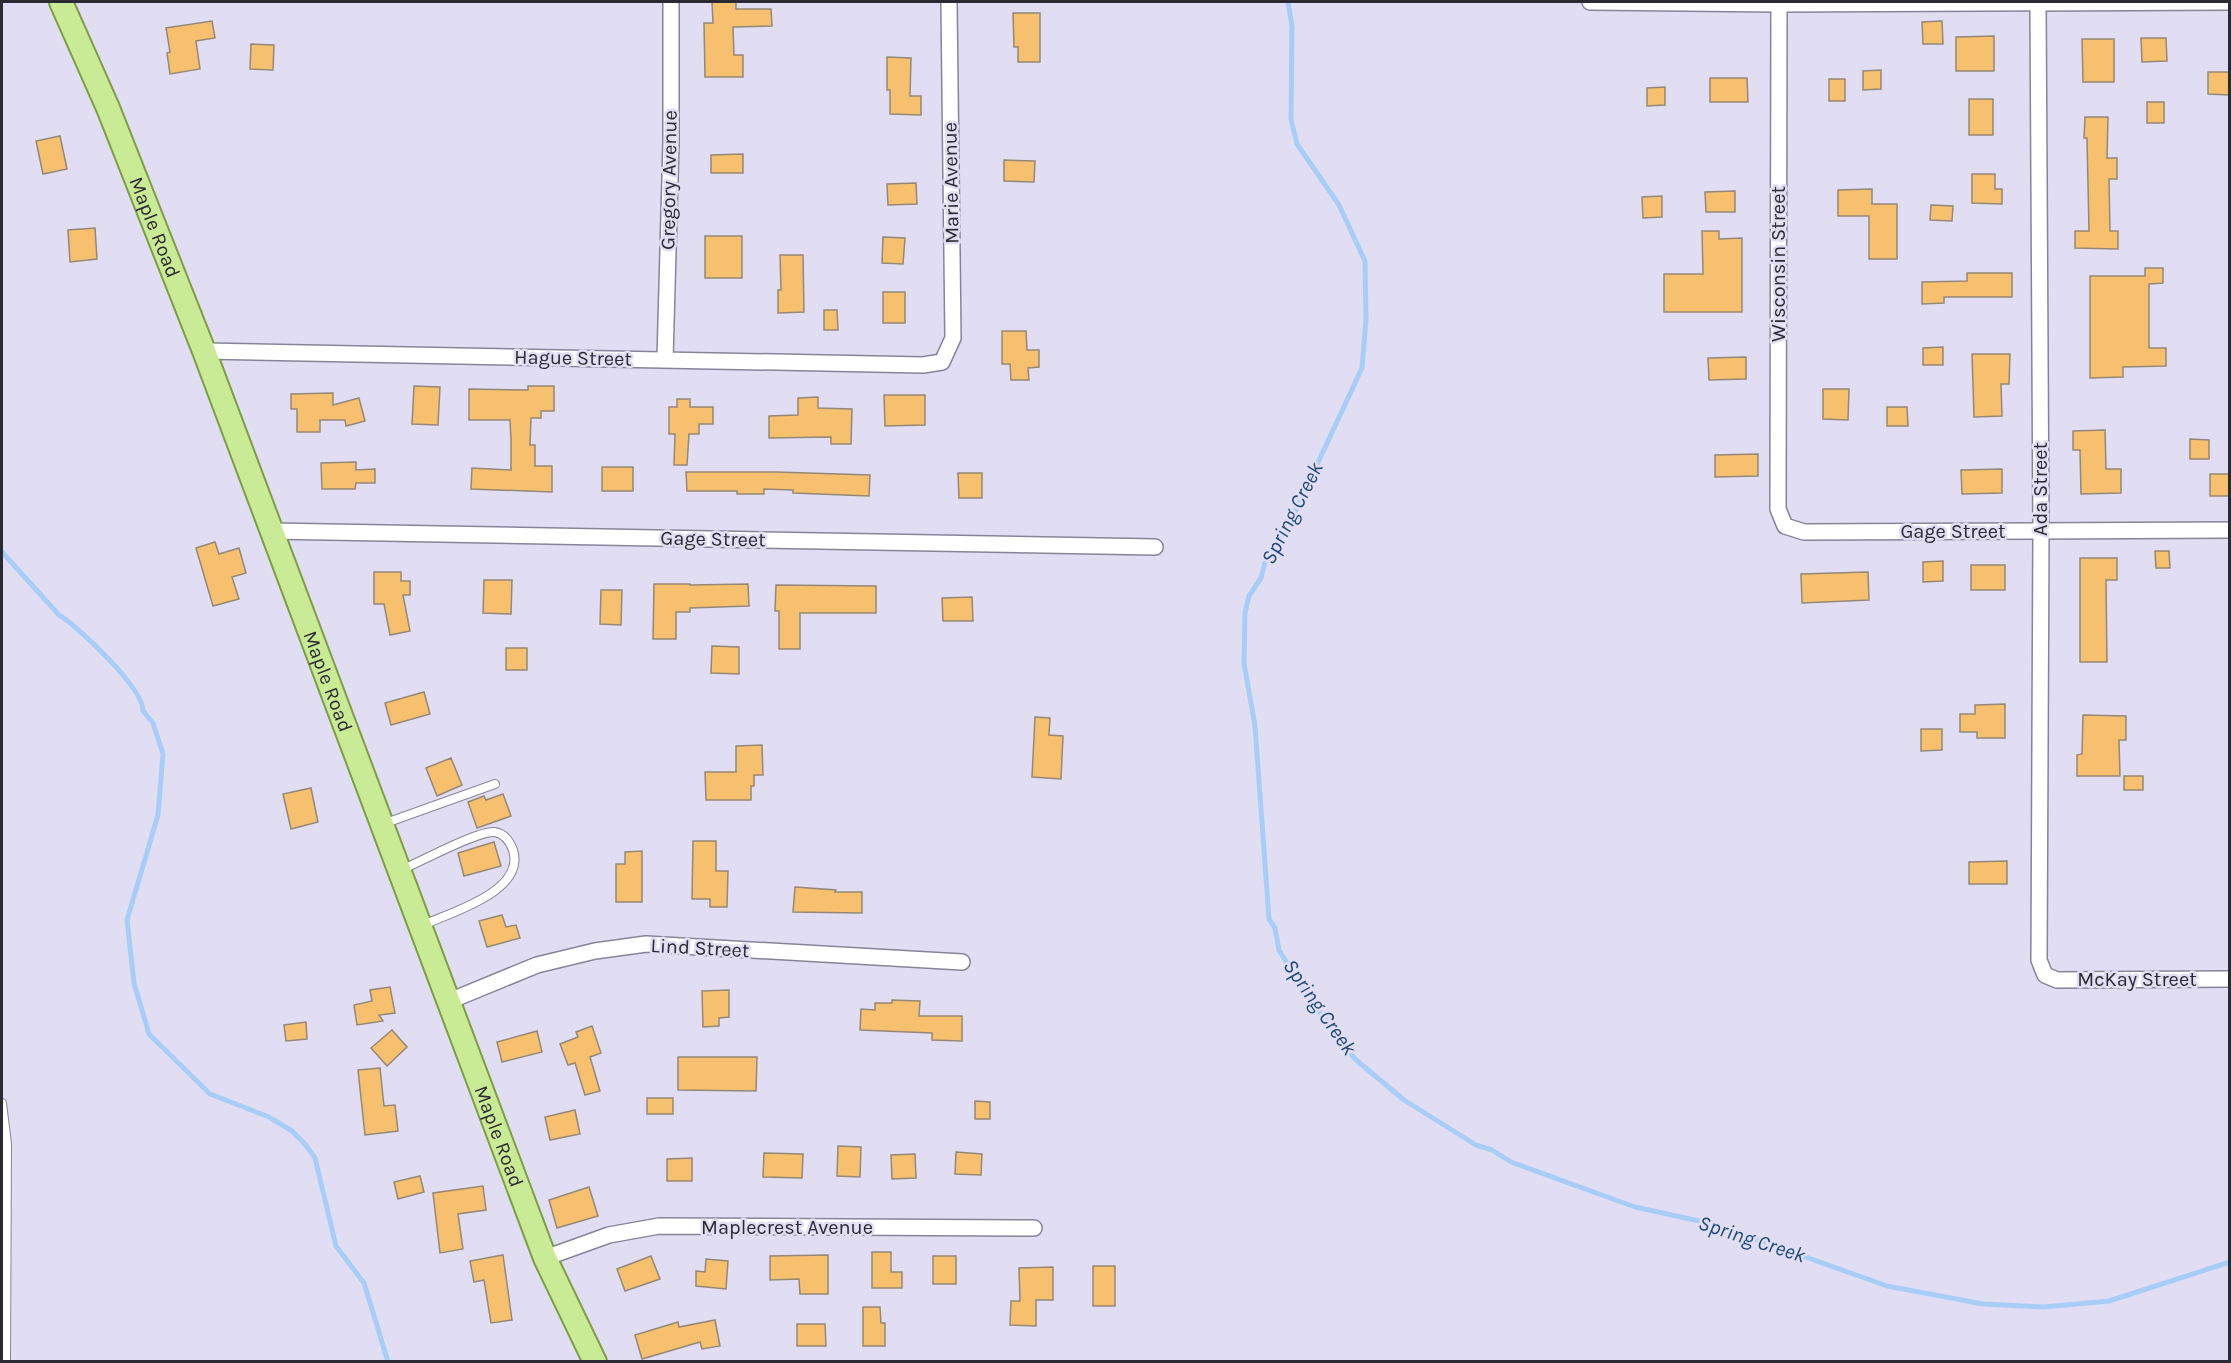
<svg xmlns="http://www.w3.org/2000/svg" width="2231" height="1363" font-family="Karla,sans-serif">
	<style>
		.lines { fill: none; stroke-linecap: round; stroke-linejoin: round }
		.stream { stroke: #a8cef7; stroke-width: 5 }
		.building { fill: #f7c06f; stroke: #948876; stroke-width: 1.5 }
		.service-casing { stroke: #878498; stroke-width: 10 }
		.minor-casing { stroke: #878498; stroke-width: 18 }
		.primary-casing { stroke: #7c9e45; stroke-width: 26 }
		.service { stroke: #fff; stroke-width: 8 }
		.minor { stroke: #fff; stroke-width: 15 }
		.primary { stroke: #caeb95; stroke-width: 22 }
		.labels { text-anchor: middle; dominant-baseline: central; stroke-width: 5; stroke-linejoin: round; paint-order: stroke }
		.street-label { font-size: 20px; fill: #2b2a32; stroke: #e1def4 }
		.water-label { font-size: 21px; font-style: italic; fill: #1d4975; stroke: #e1def4 }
	</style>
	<rect width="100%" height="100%" fill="#e1def4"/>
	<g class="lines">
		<g class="stream">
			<path d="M1288,2L1292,26L1291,119L1297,144L1339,205L1365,261L1366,319L1362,368L1294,514L1265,562L1261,578L1249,596L1245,613L1244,663L1255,726L1269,919L1275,928L1279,950L1303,990L1355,1059L1404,1100L1476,1145L1492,1150L1511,1162L1635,1207L1713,1224L1887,1286L1983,1304L2044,1307L2109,1301L2230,1262"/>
			<path d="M2,552L59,615C78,626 144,689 143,711L153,723L163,754L158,815L127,920L134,983L149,1034L210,1094L269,1117L292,1131L305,1144L315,1158L336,1246L364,1283L388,1362"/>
		</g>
	</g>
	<g class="building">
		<path d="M712,2H736V9H771L772,26L733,27L734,55H743V77H705L704,23H713Z"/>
		<path d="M1013,13H1040V62H1018V47H1014Z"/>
		<path d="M212,21L215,38L196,41L200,69L170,74L167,53L170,52L166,28Z"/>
		<path d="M1942,21L1943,44H1923L1922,22Z"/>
		<path d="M1994,36V71H1956V37Z"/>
		<path d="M2141,38H2166L2167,61L2142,62Z"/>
		<path d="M2082,39H2114V82H2083Z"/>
		<path d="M251,44L274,45L273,70L250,69Z"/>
		<path d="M887,57L911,58L910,96H921V115L890,114V90H887Z"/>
		<path d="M1881,70V89L1863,90V71Z"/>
		<path d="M2208,72H2229V95L2208,94Z"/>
		<path d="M1710,78H1747L1748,102H1710Z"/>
		<rect x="1829" y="79" width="16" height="22"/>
		<path d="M1665,87V105L1647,106V88Z"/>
		<rect x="1969" y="99" width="24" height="36"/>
		<rect x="2147" y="102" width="17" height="21"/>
		<path d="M2085,117H2108L2107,158H2117V179H2109L2110,231H2118V249L2075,248V231H2089L2087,138H2084Z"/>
		<path d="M60,136L67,169L43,174L36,141Z"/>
		<path d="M743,154V173H711V155Z"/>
		<path d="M1004,160L1035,161L1034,182L1004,181Z"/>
		<path d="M1972,174H1995V189H2002V204L1972,203Z"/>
		<path d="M916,183L917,204L888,205L887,184Z"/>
		<path d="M1872,189V204H1897V259H1869V216H1838V190Z"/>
		<path d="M1735,191V212H1706L1705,192Z"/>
		<path d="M1662,196V217L1643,218L1642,197Z"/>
		<path d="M1931,205L1953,206L1952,221L1930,220Z"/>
		<path d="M95,228L97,259L70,262L68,230Z"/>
		<path d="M1702,231H1719V239L1742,238V312H1664V274H1703Z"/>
		<rect x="705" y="236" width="37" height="42"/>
		<path d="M883,237L905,238L903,264L882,263Z"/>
		<path d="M780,255H803L804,312L778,313V290H781Z"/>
		<path d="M2145,268H2163V283L2149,284V348H2166V366L2123,367V377L2090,378V276H2145Z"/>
		<path d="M1967,273H2012V297H1944V303L1922,304V282L1967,281Z"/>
		<rect x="883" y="292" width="22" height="31"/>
		<path d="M824,310H837L838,330H824Z"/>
		<path d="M1002,331H1026L1027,350H1039V367L1028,368L1029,380H1011L1010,364H1002Z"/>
		<path d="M1943,347V365H1923V348Z"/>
		<path d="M1972,354H2010L2009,384H2001L2002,416L1974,417Z"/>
		<path d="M1746,357V379L1709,380L1708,358Z"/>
		<path d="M414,386L440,387L438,425L412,424Z"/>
		<path d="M528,386H554V411H541V418H531L530,445H535V466H552V492L471,489L472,468L511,470V440L510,420H469V389L528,390Z"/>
		<path d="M1823,389H1849L1848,420L1823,419Z"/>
		<path d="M333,393V405L359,398L365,421L346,426L345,420H320V432H297V409H291V394Z"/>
		<path d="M884,395H925V425L885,426Z"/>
		<path d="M818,397V408L852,409L851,444H831V437L769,438V416L798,415V398Z"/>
		<path d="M677,399H690V407H713V424H699V434H689L687,465H674L675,434H669V407H677Z"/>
		<path d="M1887,407H1907L1908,426H1887Z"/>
		<path d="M2105,430L2106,469H2121V493L2081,494L2080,450H2073V431Z"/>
		<path d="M2190,439L2209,440V459H2190Z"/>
		<path d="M1758,454V476L1715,477V455Z"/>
		<path d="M356,462V470L375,469V483H356L355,489H322L321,463Z"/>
		<rect x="602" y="467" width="31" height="24"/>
		<path d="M2002,469V493L1962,494L1961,470Z"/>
		<path d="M686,472H776L870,475L869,496L793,493V490L764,489V494H737V491H687Z"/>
		<path d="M958,473H982V498H959Z"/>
		<rect x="2210" y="474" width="19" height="22"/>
		<path d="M215,542L219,554L239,548L246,573L232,577L239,599L213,606L196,548Z"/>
		<path d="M2155,551H2169L2170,568H2156Z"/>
		<path d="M2080,558H2117V580H2106L2107,662H2080Z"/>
		<path d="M1943,561V581L1923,582V562Z"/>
		<rect x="1971" y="565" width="34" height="25"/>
		<path d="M374,572H401V581H410V595H403L410,631L390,635L384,604H374Z"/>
		<path d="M1868,572L1869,600L1802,603L1801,574Z"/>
		<path d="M484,580H512L511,614L483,613Z"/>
		<path d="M654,584H690V585L748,584L749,606L690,608V612H676V639H653Z"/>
		<path d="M776,585L876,586V613H800V649H779V611H775Z"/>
		<path d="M601,590H622L621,625L600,624Z"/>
		<path d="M972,597L973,621H943L942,598Z"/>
		<path d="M712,646L739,647V674L711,673Z"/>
		<rect x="506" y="648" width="21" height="22"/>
		<path d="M424,692L430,714L391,725L385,703Z"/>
		<path d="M2005,704V738H1977V732H1960V714H1975V705Z"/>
		<path d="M2083,715L2126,716V740H2119L2120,776H2077V755L2082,754Z"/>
		<path d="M1035,717L1050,718L1049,735L1063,736L1061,779L1032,777Z"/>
		<path d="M1921,729H1942V750L1921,751Z"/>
		<path d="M762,745L763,775H754V786H751V800H706L705,772H736V746Z"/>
		<path d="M451,758L462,785L437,796L426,768Z"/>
		<rect x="2124" y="776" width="19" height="14"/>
		<path d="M311,788L318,822L291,829L283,794Z"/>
		<path d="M503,794L511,816L477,828L468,802L484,796L486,800Z"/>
		<path d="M693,841H716V871H728L727,907H710V899H692Z"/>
		<path d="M494,842L501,866L464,876L458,853Z"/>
		<path d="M642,851V902H616V864H625V852Z"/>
		<path d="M2007,861V884H1969V862Z"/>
		<path d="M795,887L836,890L835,892H862V913L793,912Z"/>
		<path d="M502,915L506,927L516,925L520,938L487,947L479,921Z"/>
		<path d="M390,987L395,1013L379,1015L383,1021L357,1025L354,1005L372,1001L370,990Z"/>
		<path d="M729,990V1017L719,1018V1026L703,1027L702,991Z"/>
		<path d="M892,1000L920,1001L919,1016H962V1041L932,1040V1033L860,1030L861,1009L875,1010V1003H892Z"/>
		<path d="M306,1022L307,1039L286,1041L284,1025Z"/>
		<path d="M592,1026L601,1053L590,1057L600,1091L585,1095L575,1063L568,1065L560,1044L578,1037L576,1032Z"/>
		<path d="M392,1030L407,1047L387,1066L371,1048Z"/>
		<path d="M537,1031L542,1052L502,1062L497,1042Z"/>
		<path d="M678,1057H757L756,1091L678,1090Z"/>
		<path d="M380,1068L384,1106L395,1105L398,1131L365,1135L358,1070Z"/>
		<rect x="647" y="1098" width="26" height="16"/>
		<path d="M975,1101L990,1102V1119H975Z"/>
		<path d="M575,1110L580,1134L550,1140L545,1117Z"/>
		<path d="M838,1146L861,1147L860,1177L837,1176Z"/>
		<path d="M956,1152L982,1154L981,1175L955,1174Z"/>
		<path d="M764,1153L803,1154L802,1178L763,1177Z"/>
		<path d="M915,1154L916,1178L892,1179L891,1155Z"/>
		<path d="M692,1158V1181H667V1159Z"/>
		<path d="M420,1176L424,1192L398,1199L394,1182Z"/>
		<path d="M483,1186L486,1210L458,1214L463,1249L440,1253L433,1193Z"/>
		<path d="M589,1187L598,1216L557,1228L549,1200Z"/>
		<path d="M872,1252H891V1272H902V1288H872Z"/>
		<path d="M503,1255L512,1320L491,1323L484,1280L474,1282L470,1261Z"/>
		<path d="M828,1255V1294H800L799,1279L770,1280V1256Z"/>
		<path d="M651,1256L660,1279L625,1291L617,1269Z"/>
		<rect x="933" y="1256" width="23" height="28"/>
		<path d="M706,1259L728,1261L726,1289L696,1286V1271L705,1272Z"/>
		<rect x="1093" y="1266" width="22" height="40"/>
		<path d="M1053,1267V1300H1036V1326L1010,1325L1011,1301H1020L1019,1268Z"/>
		<path d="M863,1307H880L881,1323H885V1346H863Z"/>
		<path d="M715,1320L720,1346L702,1349L700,1342L642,1359L635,1335L678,1322L679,1327Z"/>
		<path d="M797,1324H825L826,1346H797Z"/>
	</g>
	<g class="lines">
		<g class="service-casing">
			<g id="service">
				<path d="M383,824L495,784"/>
				<path d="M401,870C420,862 477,831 494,832C504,833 510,842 513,850C526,891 452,912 423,925"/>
				<path d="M2,1103L7,1144L6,1362"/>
			</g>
		</g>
		<g class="minor-casing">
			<g id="minor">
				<path d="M1590,2L1779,4L2230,2"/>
				<path d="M1779,2L1778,509L1785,526L1804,532L2230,530"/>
				<path d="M2038,2L2041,531L2039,960L2045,975L2057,980L2230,979"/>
				<path d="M204,351L923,365L942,362L953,338L949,2"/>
				<path d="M665,359L671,142V2"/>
				<path d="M271,531L1155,547"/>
				<path d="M447,1002L537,965L595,951L646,944L962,962"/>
				<path d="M545,1258L609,1235L659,1226L1034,1228"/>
			</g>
		</g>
		<g class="primary-casing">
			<g id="primary">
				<path id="s1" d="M61,2L108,108L204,351L545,1258L595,1362"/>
			</g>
		</g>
		<use href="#service" class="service"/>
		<use href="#minor" class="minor"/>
		<use href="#primary" class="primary"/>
	</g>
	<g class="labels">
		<g class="street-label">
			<text transform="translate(669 180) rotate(-89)">Gregory Avenue</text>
			<text transform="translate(951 183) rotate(-91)">Marie Avenue</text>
			<text stroke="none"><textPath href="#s1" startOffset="244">Maple Road</textPath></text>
			<text transform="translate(1778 264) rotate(-90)">Wisconsin Street</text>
			<text transform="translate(573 358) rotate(1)">Hague Street</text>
			<text transform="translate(2040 489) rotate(-90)">Ada Street</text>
			<text x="1953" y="531">Gage Street</text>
			<text transform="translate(713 539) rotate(1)">Gage Street</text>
			<text stroke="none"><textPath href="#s1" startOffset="730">Maple Road</textPath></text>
			<text transform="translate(700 948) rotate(3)">Lind Street</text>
			<text x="2137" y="979">McKay Street</text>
			<text stroke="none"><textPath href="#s1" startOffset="1216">Maple Road</textPath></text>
			<text x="787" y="1227">Maplecrest Avenue</text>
		</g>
		<g class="water-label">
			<text transform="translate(1292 513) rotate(-63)">Spring Creek</text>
			<text transform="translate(1320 1007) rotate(55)">Spring Creek</text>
			<text transform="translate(1752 1239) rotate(18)">Spring Creek</text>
		</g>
	</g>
	<rect width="2231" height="1363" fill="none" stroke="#2b2a32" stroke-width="6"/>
</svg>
